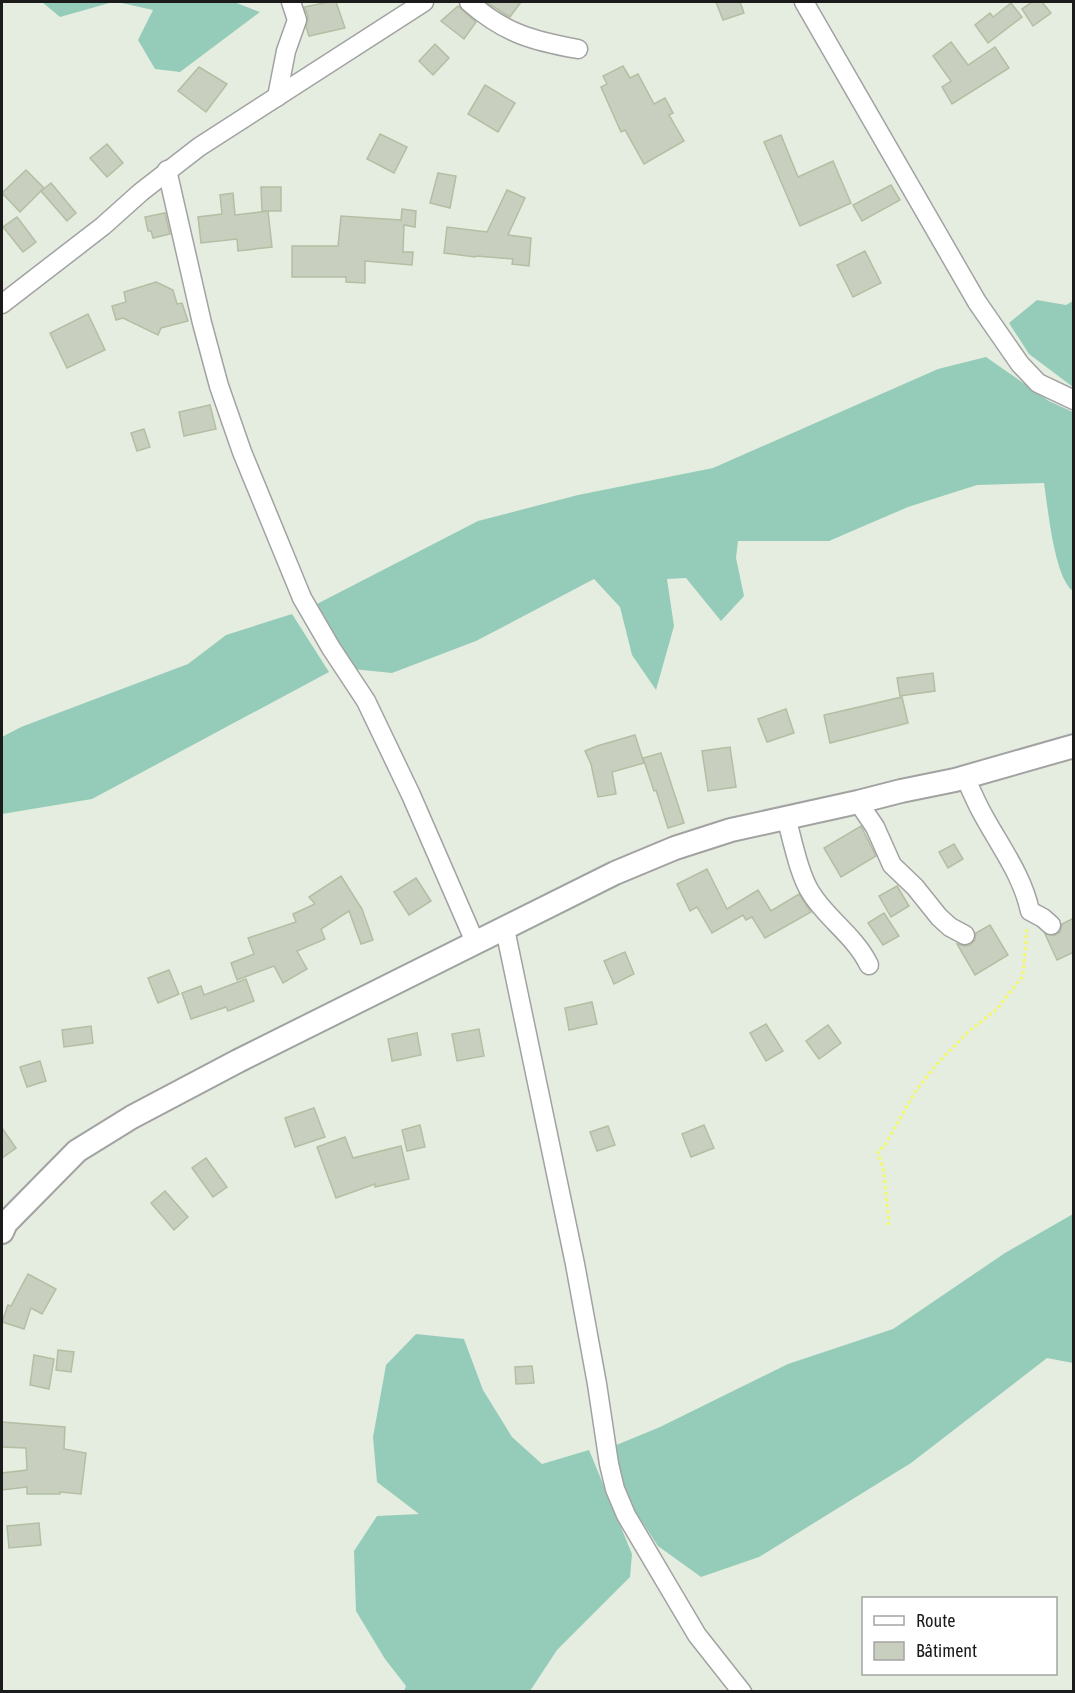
<svg xmlns="http://www.w3.org/2000/svg" width="1075" height="1693" font-family="'Asap Condensed',sans-serif">
	<style>
		.forest { fill: #95ccb9 }
		.building { fill: #c8cfbe; stroke: #b3bea3; stroke-width: 1.5 }
		.lines { fill: none; stroke-linecap: round; stroke-linejoin: round }
		.minor-casing { stroke: #a2a2a2; stroke-width: 21 }
		.tertiary-casing { stroke: #a2a2a2; stroke-width: 26 }
		.path { stroke: #f2f965; stroke-width: 3; stroke-dasharray: 3 3; stroke-linecap: butt }
		.minor { stroke: #fff; stroke-width: 18 }
		.tertiary { stroke: #fff; stroke-width: 22 }
	</style>
	<rect width="100%" height="100%" fill="#e5ede0"/>
	<g class="forest">
		<path d="M42,2H113L60,17Z"/>
		<path d="M117,2H234L260,12L180,72L155,69L138,40L153,10Z"/>
		<path d="M1037,300L1066,305L1073,301V387L1029,354L1009,323Z"/>
		<path d="M986,357L1049,401L1073,412V591C1054,577 1048,508 1044,483L977,485L908,507L829,541H738L736,558L744,596L721,621L686,578L667,579L674,626L656,690L632,655L620,607L594,579L476,641L392,673L353,669L313,606L478,521L578,495L713,468L938,369Z"/>
		<path d="M292,614L329,672L92,799L2,814V737L21,727L188,664L226,635Z"/>
		<path d="M1073,1214V1363L1047,1358L911,1463L759,1557L701,1577L658,1546L629,1502L614,1446L660,1427L788,1364L893,1329L1005,1253Z"/>
		<path d="M416,1334L464,1339L483,1390L512,1437L542,1464L589,1450L632,1554L630,1577L557,1650L530,1691H404L406,1686L385,1659L356,1611L354,1551L377,1516L419,1514L377,1482L373,1437L386,1365Z"/>
	</g>
	<g class="building">
		<path d="M329,2H336L345,28L309,36L306,27L308,16L304,7Z"/>
		<path d="M486,2H521L510,17Z"/>
		<path d="M716,2H740L744,13L723,20Z"/>
		<path d="M1032,2H1042L1051,13L1033,26L1022,9Z"/>
		<path d="M1011,3L1022,17L988,43L975,25L990,13L993,17Z"/>
		<path d="M458,6L476,22L464,39L441,21Z"/>
		<path d="M951,42L968,65L995,47L1009,68L952,104L942,87L951,81L933,56Z"/>
		<path d="M435,44L449,58L433,75L419,61Z"/>
		<path d="M623,66L630,78L638,74L654,104L665,98L673,113L669,115L684,141L644,164L625,130L621,132L601,87L607,84L603,76Z"/>
		<path d="M199,67L227,84L206,112L178,91Z"/>
		<path d="M485,85L515,103L498,132L468,114Z"/>
		<path d="M380,134L407,147L394,173L367,159Z"/>
		<path d="M781,135L798,177L833,161L851,203L800,226L764,142Z"/>
		<path d="M107,144L123,163L107,177L90,158Z"/>
		<path d="M26,170L44,188L20,212L2,193Z"/>
		<path d="M438,173L456,176L450,208L430,203Z"/>
		<path d="M51,183L76,213L67,221L41,191Z"/>
		<path d="M891,185L900,200L862,221L853,205Z"/>
		<path d="M261,187H281V211H262Z"/>
		<path d="M507,190L525,198L508,235L531,238L529,266L512,264L513,259L476,256L475,257L444,253L447,227L487,232Z"/>
		<path d="M233,193L235,215L268,211L272,247L238,251L237,239L201,243L198,217L222,214L220,195Z"/>
		<path d="M402,209L416,211L415,227L404,225L403,252H413L412,265L365,261V283L346,282V277H292V246H338L341,216L401,220Z"/>
		<path d="M165,213L170,234L153,238L151,231H148L145,217Z"/>
		<path d="M17,217L36,242L23,252L3,227Z"/>
		<path d="M865,251L881,283L853,297L837,265Z"/>
		<path d="M156,282L173,290L177,304L182,303L188,321L161,328L158,335L123,318L116,320L112,306L126,302L124,292Z"/>
		<path d="M88,314L105,350L67,368L50,333Z"/>
		<path d="M210,405L216,429L184,436L179,412Z"/>
		<path d="M144,429L150,447L137,451L131,433Z"/>
		<path d="M933,673L935,691L900,696L897,678Z"/>
		<path d="M902,697L908,723L830,743L824,715Z"/>
		<path d="M786,709L794,733L767,742L758,719Z"/>
		<path d="M635,735L644,763L612,772L616,794L598,797L591,764L585,751L597,746Z"/>
		<path d="M730,747L736,787L708,791L702,751Z"/>
		<path d="M661,753L684,823L668,828L656,790L654,791L643,758Z"/>
		<path d="M861,826L876,856L841,877L824,848Z"/>
		<path d="M954,844L963,859L948,868L939,852Z"/>
		<path d="M707,869L727,909L758,890L771,911L799,894L811,912L765,938L752,917L746,920L743,915L712,933L697,907L690,911L677,884Z"/>
		<path d="M341,876L362,909L373,940L361,944L349,911L321,929L325,939L297,951L307,969L283,983L274,966L237,980L231,963L254,954L248,938L296,922L293,914L315,904L309,897Z"/>
		<path d="M416,878L431,901L409,915L394,892Z"/>
		<path d="M897,886L909,906L891,917L879,896Z"/>
		<path d="M884,913L899,936L883,945L868,923Z"/>
		<path d="M1074,918V952L1057,960L1045,934L1055,935L1060,932L1062,924Z"/>
		<path d="M990,925L1008,955L975,975L957,944L965,946L970,945L975,940L976,933Z"/>
		<path d="M625,952L634,974L614,984L604,961Z"/>
		<path d="M169,970L179,994L158,1003L148,978Z"/>
		<path d="M246,979L254,1001L228,1011L226,1007L191,1019L182,993L201,986L204,995Z"/>
		<path d="M592,1002L597,1024L569,1030L565,1008Z"/>
		<path d="M766,1024L783,1051L766,1061L750,1033Z"/>
		<path d="M828,1025L841,1043L819,1059L806,1041Z"/>
		<path d="M91,1026L93,1043L64,1047L62,1030Z"/>
		<path d="M479,1029L484,1056L457,1061L452,1034Z"/>
		<path d="M417,1033L421,1055L392,1061L388,1039Z"/>
		<path d="M40,1061L46,1081L27,1087L20,1067Z"/>
		<path d="M314,1108L325,1137L295,1147L285,1118Z"/>
		<path d="M420,1125L425,1147L407,1151L402,1130Z"/>
		<path d="M704,1125L714,1148L691,1157L682,1134Z"/>
		<path d="M608,1126L615,1145L597,1151L590,1132Z"/>
		<path d="M2,1128L16,1148L2,1158Z"/>
		<path d="M345,1137L353,1158L401,1146L409,1179L375,1187V1184L336,1198L317,1147Z"/>
		<path d="M206,1158L227,1187L213,1197L192,1168Z"/>
		<path d="M165,1191L188,1217L174,1230L151,1203Z"/>
		<path d="M28,1274L56,1289L42,1314L31,1308L24,1329L2,1322L8,1305L11,1306Z"/>
		<path d="M58,1350L74,1352L71,1372L56,1370Z"/>
		<path d="M34,1355L54,1359L49,1389L30,1385Z"/>
		<path d="M532,1366L534,1383L516,1384L515,1367Z"/>
		<path d="M2,1422L65,1427L64,1449L86,1453L81,1494L60,1492V1494H27V1487L2,1490V1473L27,1470L26,1448L2,1447Z"/>
		<path d="M39,1523L41,1545L9,1548L7,1526Z"/>
	</g>
	<g class="lines">
		<g class="minor-casing">
			<g id="minor">
				<path d="M469,2C504,33 533,41 578,49"/>
				<path d="M804,2L977,302L1020,364L1038,383L1074,400"/>
				<path d="M277,97L286,51L297,20L291,2"/>
				<path d="M167,170L202,323L219,386L242,452L302,598L331,648L366,701L411,795L475,942"/>
				<path d="M2,304L103,226L141,192L199,147L424,2"/>
				<path d="M965,778C971,789 975,800 981,811C999,845 1022,874 1030,911L1043,918L1051,925"/>
				<path d="M858,802L875,827L892,865L915,887L939,917L950,927L965,935"/>
				<path d="M786,817C792,838 799,875 811,893C827,919 855,936 869,965"/>
				<path d="M505,929L575,1264L597,1384L609,1464L615,1489L626,1515L697,1635L742,1692"/>
			</g>
		</g>
		<g class="tertiary-casing">
			<path id="tertiary" d="M2,1232L6,1223L77,1151L132,1117L238,1061L615,873L675,848L731,830L858,802L901,791L955,780L1074,746"/>
		</g>
		<path class="path" d="M889,1225L884,1172L878,1152L885,1145L915,1092L936,1065L968,1032L997,1009L1023,976L1027,928"/>
		<use href="#minor" class="minor"/>
		<use href="#tertiary" class="tertiary"/>
	</g>
	<rect width="1075" height="1693" fill="none" stroke="#1b1b1b" stroke-width="6"/>
	<rect x="862" y="1597" width="195" height="78" fill="#ffffff" stroke="#a4a4a4" stroke-width="1.5"/>
	<rect x="874" y="1616" width="30" height="9" fill="#ffffff" stroke="#a4a4a4" stroke-width="1.5"/>
	<text x="916" y="1627" font-size="18" fill="#1b1b1b">Route</text>
	<rect x="874" y="1642" width="30" height="18" fill="#c8cfbe" stroke="#a4a4a4" stroke-width="1.5"/>
	<text x="916" y="1657" font-size="18" fill="#1b1b1b">Bâtiment</text>
</svg>
